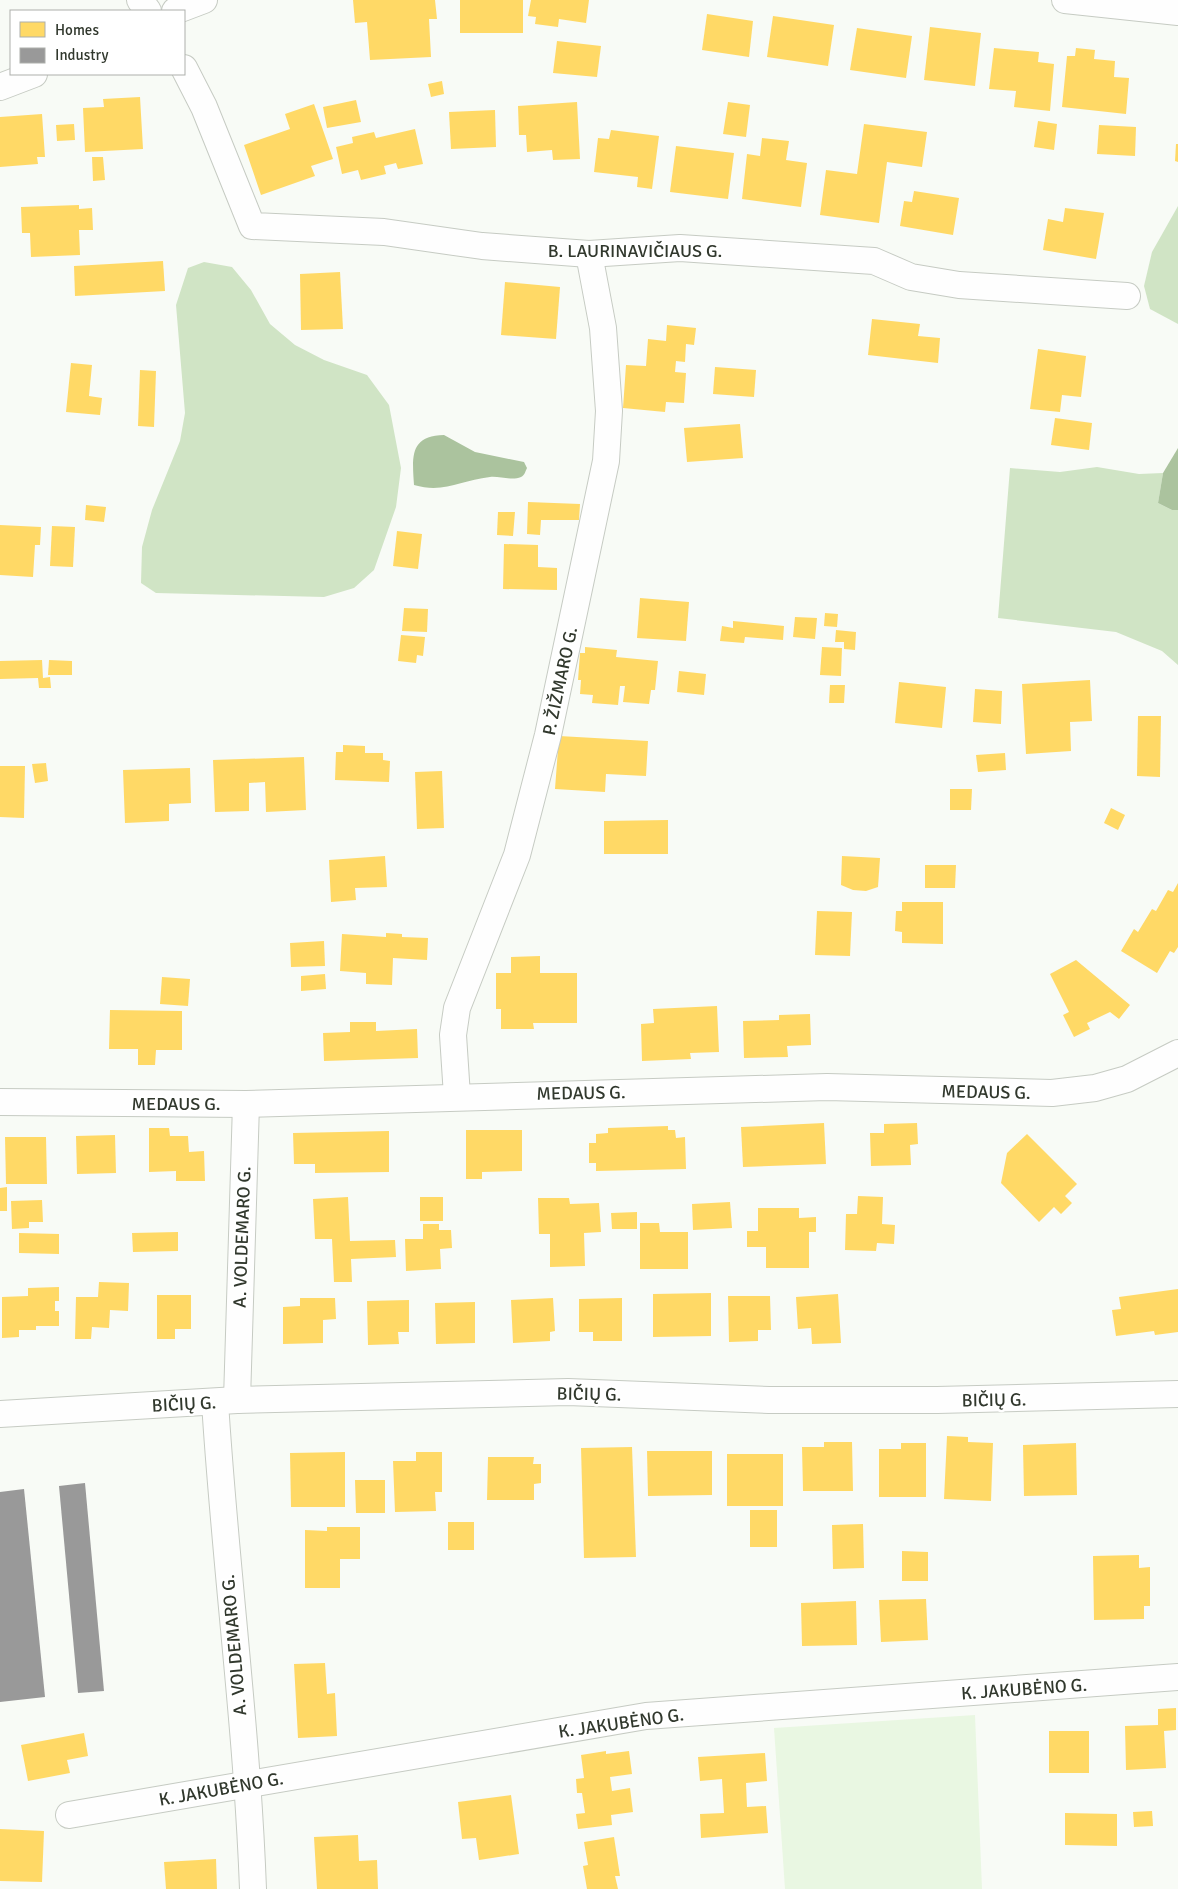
<svg xmlns="http://www.w3.org/2000/svg" width="1178" height="1889" font-family="Signika,sans-serif">
	<style>
		.green { fill: #e9f7e2 }
		.forest { fill: #d0e4c5 }
		.water { fill: #abc39e }
		.homes { fill: #ffd966 }
		.industry { fill: #999 }
		.lines { fill: none; stroke-linecap: round; stroke-linejoin: round }
		.minor-casing { stroke: #c6cbc3; stroke-width: 28 }
		.minor { stroke: #fefefe; stroke-width: 26 }
		.labels { text-anchor: middle; dominant-baseline: central; stroke-width: 5; stroke-linejoin: round; paint-order: stroke }
		.street-label { font-size: 18px; fill: #31382d; stroke: #fff }
	</style>
	<rect width="100%" height="100%" fill="#f8fbf6"/>
	<path class="green" d="M975,1715L982,1889H785L774,1728Z"/>
	<g class="forest">
		<path d="M1178,206V324L1150,309L1144,286L1152,252Z"/>
		<path d="M204,262L232,267L251,290L270,324L295,345L324,360L367,375L389,405L401,468L396,507L374,570L354,588L324,597L156,593L141,583L142,547L152,510L180,441L185,413L176,305L188,268Z"/>
		<path d="M1097,467L1139,474L1163,473L1158,503L1172,510H1178V665L1162,651L1116,632L998,618L1010,468L1060,472Z"/>
	</g>
	<g class="water">
		<path d="M444,435L475,452L524,462L527,468C525,472 525,475 521,477C512,481 500,476 490,477C461,480 444,494 414,485C412,456 410,436 444,435Z"/>
		<path d="M1178,448V510H1172L1158,503L1163,473Z"/>
	</g>
	<g class="homes">
		<path d="M353,0H435L437,19H429L431,57L370,60L367,22L355,23Z"/>
		<rect x="460" y="0" width="63" height="33"/>
		<path d="M531,0H589L586,23L559,19L558,27L535,24L536,17L528,16Z"/>
		<path d="M707,14L753,21L749,57L702,50Z"/>
		<path d="M773,16L834,25L828,66L767,57Z"/>
		<path d="M930,27L981,33L975,86L924,80Z"/>
		<path d="M857,28L912,36L906,78L850,70Z"/>
		<path d="M557,41L601,46L597,77L553,73Z"/>
		<path d="M994,48L1039,52L1038,62L1054,64L1050,111L1014,107L1016,91L989,89Z"/>
		<path d="M1076,48L1095,50L1094,59L1115,61L1114,77L1129,78L1126,114L1062,107L1067,56H1075Z"/>
		<path d="M442,81L444,94L431,97L428,84Z"/>
		<path d="M140,97L143,149L85,152L83,108L104,107L103,99Z"/>
		<path d="M356,100L361,122L327,128L323,107Z"/>
		<path d="M577,102L580,159L553,160L552,150L527,152L526,135H519L518,106Z"/>
		<path d="M728,102L750,105L746,137L723,134Z"/>
		<path d="M314,104L333,159L311,166L315,176L261,195L244,145L290,129L285,114Z"/>
		<path d="M495,110L496,147L451,149L449,112Z"/>
		<path d="M42,114L45,157H37L38,164L0,167V117Z"/>
		<path d="M1038,121L1057,124L1054,150L1034,147Z"/>
		<path d="M74,124L75,140L57,141L56,125Z"/>
		<path d="M864,124L927,132L922,167L887,162L879,223L820,215L826,170L857,174Z"/>
		<path d="M1099,125L1136,127L1135,156L1097,154Z"/>
		<path d="M415,129L423,164L398,169L396,163L384,166L386,174L361,180L358,170L342,174L336,147L353,143L352,137L374,132L376,138Z"/>
		<path d="M611,130L659,136L652,189L637,187L638,177L594,172L598,138L609,139Z"/>
		<path d="M762,138L789,141L786,160L807,163L801,207L742,199L747,154L760,156Z"/>
		<path d="M1176,144H1178V162L1175,161Z"/>
		<path d="M676,146L734,153L728,199L670,192Z"/>
		<path d="M92,157H103L105,180L93,181Z"/>
		<path d="M914,191L959,198L953,235L900,226L904,201L912,202Z"/>
		<path d="M79,205V209L92,208L93,230H79L80,255L31,257L30,233H22L21,207Z"/>
		<path d="M1065,208L1104,213L1096,259L1043,250L1048,219L1063,222Z"/>
		<path d="M163,261L165,291L75,296L74,266Z"/>
		<path d="M340,272L343,329L301,330L300,274Z"/>
		<path d="M505,282L560,287L556,339L501,335Z"/>
		<path d="M872,319L920,324L918,336L940,338L938,363L868,355Z"/>
		<path d="M667,325L696,328L694,345L686,344L685,362L676,361L675,372L686,373L684,403L666,402L665,412L623,408L626,365L646,366L648,339L666,341Z"/>
		<path d="M1038,349L1086,356L1081,397L1062,395L1060,412L1030,409Z"/>
		<path d="M71,363L92,365L89,396L102,398L100,415L66,412Z"/>
		<path d="M715,367L756,370L754,397L713,394Z"/>
		<path d="M140,370L156,371L154,427L138,426Z"/>
		<path d="M1055,418L1092,423L1089,450L1051,445Z"/>
		<path d="M740,424L743,458L687,462L684,428Z"/>
		<path d="M528,502L580,504L579,520H541L540,535L527,534Z"/>
		<path d="M86,505L106,507L104,522L85,520Z"/>
		<path d="M498,512H515L513,536L497,535Z"/>
		<path d="M0,525L41,527L40,545H35L33,577L0,575Z"/>
		<path d="M52,526L75,527L73,567L50,566Z"/>
		<path d="M397,531L422,534L418,569L393,566Z"/>
		<path d="M504,544L538,545V567L557,568V590L503,589Z"/>
		<path d="M640,598L689,602L686,641L637,638Z"/>
		<path d="M404,608L428,609L427,632L402,631Z"/>
		<path d="M825,613L838,614L837,627L824,626Z"/>
		<path d="M795,617L817,618L815,639L793,637Z"/>
		<path d="M733,621L784,626L783,640L745,637L744,643L720,641L722,626L733,628Z"/>
		<path d="M836,630L856,632L855,650L844,649V642H835Z"/>
		<path d="M401,635L425,637L423,656L417,655L416,663L398,661Z"/>
		<path d="M585,647L617,650L616,657L658,661L655,690H651L649,704L623,702L625,686H620L618,705L592,703L593,695L580,694L581,680H578L580,653H585Z"/>
		<path d="M822,647L842,648L841,676L820,675Z"/>
		<path d="M42,660L43,678L50,677L51,688H39L38,678L0,679V661Z"/>
		<path d="M49,660L72,661V675H48Z"/>
		<path d="M679,671L706,674L704,695L677,692Z"/>
		<path d="M1090,680L1092,721L1070,722L1071,751L1026,754L1022,684Z"/>
		<path d="M899,682L946,687L942,728L895,723Z"/>
		<path d="M830,685H845L844,703H829Z"/>
		<path d="M975,689L1002,691L1001,724L973,722Z"/>
		<path d="M1138,716H1161L1160,777L1137,776Z"/>
		<path d="M559,736L648,741L646,776L606,774L605,792L555,789Z"/>
		<path d="M343,745L365,746V753H383V760L390,761L389,782L335,780L336,752H343Z"/>
		<path d="M1005,753L1006,770L978,772L976,755Z"/>
		<path d="M304,757L306,810L266,812L265,782L249,783V811L215,812L213,760Z"/>
		<path d="M46,763L48,781L35,783L32,764Z"/>
		<path d="M0,766H25L24,818L0,817Z"/>
		<path d="M190,768L191,803L169,804V821L125,823L123,770Z"/>
		<path d="M442,771L444,828L417,829L415,772Z"/>
		<path d="M950,789H972L971,810H950Z"/>
		<path d="M1111,808L1125,815L1118,830L1104,823Z"/>
		<path d="M668,820V854H604V821Z"/>
		<path d="M385,856L387,887L355,888L356,900L331,902L329,860Z"/>
		<path d="M842,856L880,858L878,887L866,891L853,890L841,885Z"/>
		<path d="M925,865H956L955,888H925Z"/>
		<path d="M1178,883V947L1174,953L1170,951L1157,973L1121,951L1134,929L1138,932L1152,909L1156,911L1168,890L1173,892Z"/>
		<path d="M902,902H943V944L902,943V932L895,931L896,911H902Z"/>
		<path d="M817,911L852,912L850,956L815,955Z"/>
		<path d="M386,933L402,934V937L428,938L427,960L393,958L392,985L366,984V973L340,971L342,934L386,937Z"/>
		<path d="M324,941L325,966L291,967L290,943Z"/>
		<path d="M540,956V973H577V1023H533L534,1029H501V1009H496V973H511V957Z"/>
		<path d="M1076,960L1130,1005L1119,1019L1110,1012L1087,1023L1090,1029L1074,1037L1063,1015L1069,1012L1050,974Z"/>
		<path d="M325,974L326,989L301,991V976Z"/>
		<path d="M162,977L190,979L188,1006L160,1004Z"/>
		<path d="M717,1006L719,1052L690,1053L691,1059L642,1061L641,1024L654,1023L653,1009Z"/>
		<path d="M110,1010L182,1011V1050H156L155,1065H138V1049H109Z"/>
		<path d="M810,1014L811,1045L787,1046L788,1057L744,1058L743,1021L779,1020V1015Z"/>
		<path d="M350,1022H376V1031L417,1029L418,1058L324,1061L323,1033L350,1032Z"/>
		<path d="M824,1123L826,1164L743,1167L741,1127Z"/>
		<path d="M917,1123L918,1144L910,1145L911,1165L871,1166L870,1133H884V1124Z"/>
		<path d="M668,1126V1130H675L676,1138L685,1137L686,1169L596,1171V1163H589V1143H596V1134L608,1133V1128Z"/>
		<path d="M149,1128H169L170,1136H188L189,1152L204,1151L205,1181H176V1171L149,1172Z"/>
		<path d="M466,1130H522V1171L482,1172V1179H466Z"/>
		<path d="M389,1131V1172L315,1173V1164H294L293,1133Z"/>
		<path d="M1027,1134L1077,1184L1065,1196L1072,1203L1061,1214L1054,1207L1039,1222L1001,1183L1007,1153Z"/>
		<path d="M115,1135L116,1173L77,1174L76,1136Z"/>
		<path d="M5,1137H46L47,1184H6Z"/>
		<path d="M7,1187V1211H0V1188Z"/>
		<path d="M858,1196L883,1197L882,1224L895,1225L894,1244L877,1243L876,1251L845,1250L846,1214H857Z"/>
		<path d="M348,1197L350,1241L395,1240L396,1257L351,1259L352,1282H334L332,1239H315L313,1199Z"/>
		<rect x="420" y="1197" width="23" height="24"/>
		<path d="M538,1198H569L570,1204L599,1203L601,1232L584,1233L585,1266L550,1267V1234H539Z"/>
		<path d="M42,1200L43,1222H29V1228L12,1229L11,1201Z"/>
		<path d="M730,1202L732,1228L693,1230L692,1204Z"/>
		<path d="M758,1208H799V1218L816,1217V1232H809V1268H766V1247H747V1231H758Z"/>
		<path d="M637,1212V1229H612L611,1213Z"/>
		<path d="M640,1223H659L660,1232H688V1269H640Z"/>
		<path d="M423,1224H439V1230H451L452,1248L440,1249L441,1269L406,1271L405,1239H423Z"/>
		<path d="M178,1232V1251L133,1252L132,1233Z"/>
		<path d="M19,1233L59,1234V1254L19,1253Z"/>
		<path d="M99,1282L129,1283L128,1311L110,1310L109,1328L92,1327L91,1339H75L76,1297H98Z"/>
		<path d="M59,1287V1301H55V1311H59V1326H36V1330H19V1337L2,1338V1297L28,1296V1288Z"/>
		<path d="M1178,1289V1332L1155,1335L1154,1331L1116,1336L1112,1310L1121,1309L1119,1297Z"/>
		<path d="M711,1293V1336L653,1337V1294Z"/>
		<path d="M838,1294L841,1343L812,1344L811,1328L798,1329L796,1297Z"/>
		<path d="M157,1295H191V1329H175V1339H157Z"/>
		<path d="M728,1296H770L771,1330H758V1341L729,1342Z"/>
		<path d="M300,1298H335L336,1319L323,1320V1343L283,1344V1307L300,1306Z"/>
		<path d="M553,1298L555,1331L550,1332V1341L513,1343L511,1300Z"/>
		<path d="M622,1298V1341H593V1332H579V1299Z"/>
		<path d="M409,1300V1332H398L399,1344L368,1345L367,1301Z"/>
		<path d="M475,1302V1343L436,1344L435,1303Z"/>
		<path d="M947,1436L968,1437V1442L993,1443L991,1501L944,1499Z"/>
		<path d="M824,1442H852L853,1491H803L802,1447H824Z"/>
		<path d="M901,1443H926V1497H879V1449H901Z"/>
		<path d="M1076,1443L1077,1495L1024,1496L1023,1445Z"/>
		<path d="M632,1447L636,1557L584,1558L581,1448Z"/>
		<path d="M647,1451H712V1495L648,1496Z"/>
		<path d="M345,1452V1507H291L290,1453Z"/>
		<path d="M416,1452H442V1492H435L436,1511L395,1512L393,1461H416Z"/>
		<rect x="727" y="1454" width="56" height="52"/>
		<path d="M488,1457H534L533,1464H541V1483L534,1484V1500H487Z"/>
		<path d="M355,1480H385V1513H356Z"/>
		<rect x="750" y="1510" width="27" height="37"/>
		<rect x="448" y="1522" width="26" height="28"/>
		<path d="M863,1524L864,1568L833,1569L832,1525Z"/>
		<path d="M327,1527H360V1559H340V1588H305V1530L327,1531Z"/>
		<path d="M902,1551L928,1552V1581H902Z"/>
		<path d="M1139,1555V1568L1150,1567V1606H1144V1619L1094,1620L1093,1556Z"/>
		<path d="M926,1599L928,1640L881,1642L879,1600Z"/>
		<path d="M856,1601L857,1645L802,1646L801,1603Z"/>
		<path d="M325,1663L327,1694L335,1693L337,1736L298,1738L294,1664Z"/>
		<path d="M1176,1708V1730L1164,1731L1166,1768L1126,1770L1125,1726L1158,1725V1709Z"/>
		<rect x="1049" y="1731" width="40" height="42"/>
		<path d="M84,1733L88,1756L67,1760L70,1773L28,1781L21,1745Z"/>
		<path d="M606,1751V1754L629,1751L632,1774L610,1777L612,1791L630,1788L633,1812L611,1815L612,1825L578,1829L576,1814L585,1813L582,1793H577L576,1779L584,1778L581,1755Z"/>
		<path d="M765,1753L767,1781L746,1783L747,1807L766,1806L768,1833L701,1838L700,1814L724,1813L722,1779L700,1781L698,1757Z"/>
		<path d="M511,1795L519,1854L479,1860L476,1838L462,1839L458,1802Z"/>
		<path d="M1152,1811L1153,1826L1134,1827L1133,1812Z"/>
		<path d="M1065,1813L1117,1814V1846L1065,1845Z"/>
		<path d="M0,1829L44,1831L42,1882L0,1881Z"/>
		<path d="M358,1835L359,1861L377,1860L378,1889H317L314,1837Z"/>
		<path d="M614,1837L620,1876H615L618,1889H587L583,1866L588,1865L584,1842Z"/>
		<path d="M216,1859L217,1889H166L164,1862Z"/>
	</g>
	<g class="industry">
		<path d="M85,1483L104,1691L78,1693L59,1486Z"/>
		<path d="M24,1489L45,1697L0,1702V1492Z"/>
	</g>
	<g class="lines">
		<g class="minor-casing">
			<g id="minor">
				<path d="M140,0L148,11"/>
				<path d="M1065,0L1178,12"/>
				<path d="M175,11L204,0"/>
				<path d="M184,68L204,107L252,226L384,232L482,246L589,254L680,248L874,261L911,277L959,285L1127,296"/>
				<path d="M0,87L34,74"/>
				<path d="M457,1096L453,1035L457,1008L517,855L548,735L606,461L609,411L603,328L589,254"/>
				<path d="M0,1102L246,1104L827,1087L1052,1093L1095,1088L1127,1079L1178,1053"/>
				<path d="M237,1400L246,1104"/>
				<path d="M215,1402C225,1564 247,1726 253,1889"/>
				<path d="M0,1414L237,1400L568,1392L769,1400H937L1178,1394"/>
				<path d="M69,1815L646,1716L1178,1677"/>
			</g>
		</g>
		<use href="#minor" class="minor"/>
	</g>
	<g class="labels">
		<g class="street-label">
			<text x="635" y="251">B. LAURINAVIČIAUS G.</text>
			<text transform="translate(560 681) rotate(-78)">P. ŽIŽMARO G.</text>
			<text transform="translate(986 1092) rotate(1)">MEDAUS G.</text>
			<text transform="translate(581 1093) rotate(-1)">MEDAUS G.</text>
			<text x="176" y="1104">MEDAUS G.</text>
			<text transform="translate(242 1237) rotate(-88)">A. VOLDEMARO G.</text>
			<text transform="translate(589 1394) rotate(1)">BIČIŲ G.</text>
			<text transform="translate(994 1400) rotate(-1)">BIČIŲ G.</text>
			<text transform="translate(184 1404) rotate(-3)">BIČIŲ G.</text>
			<text transform="translate(234 1645) rotate(-95)">A. VOLDEMARO G.</text>
			<text transform="translate(1024 1689) rotate(-4)">K. JAKUBĖNO G.</text>
			<text transform="translate(621 1723) rotate(-8)">K. JAKUBĖNO G.</text>
			<text transform="translate(221 1789) rotate(-10)">K. JAKUBĖNO G.</text>
		</g>
	</g>
	<rect x="10" y="10" width="175" height="65" fill="#ffffff" stroke="#adafab"/>
	<rect x="20" y="22" width="25" height="15" fill="#ffd966" stroke="#adafab"/>
	<text x="55" y="35" font-size="15" fill="#31382d">Homes</text>
	<rect x="20" y="48" width="25" height="15" fill="#999999" stroke="#adafab"/>
	<text x="55" y="60" font-size="15" fill="#31382d">Industry</text>
</svg>
